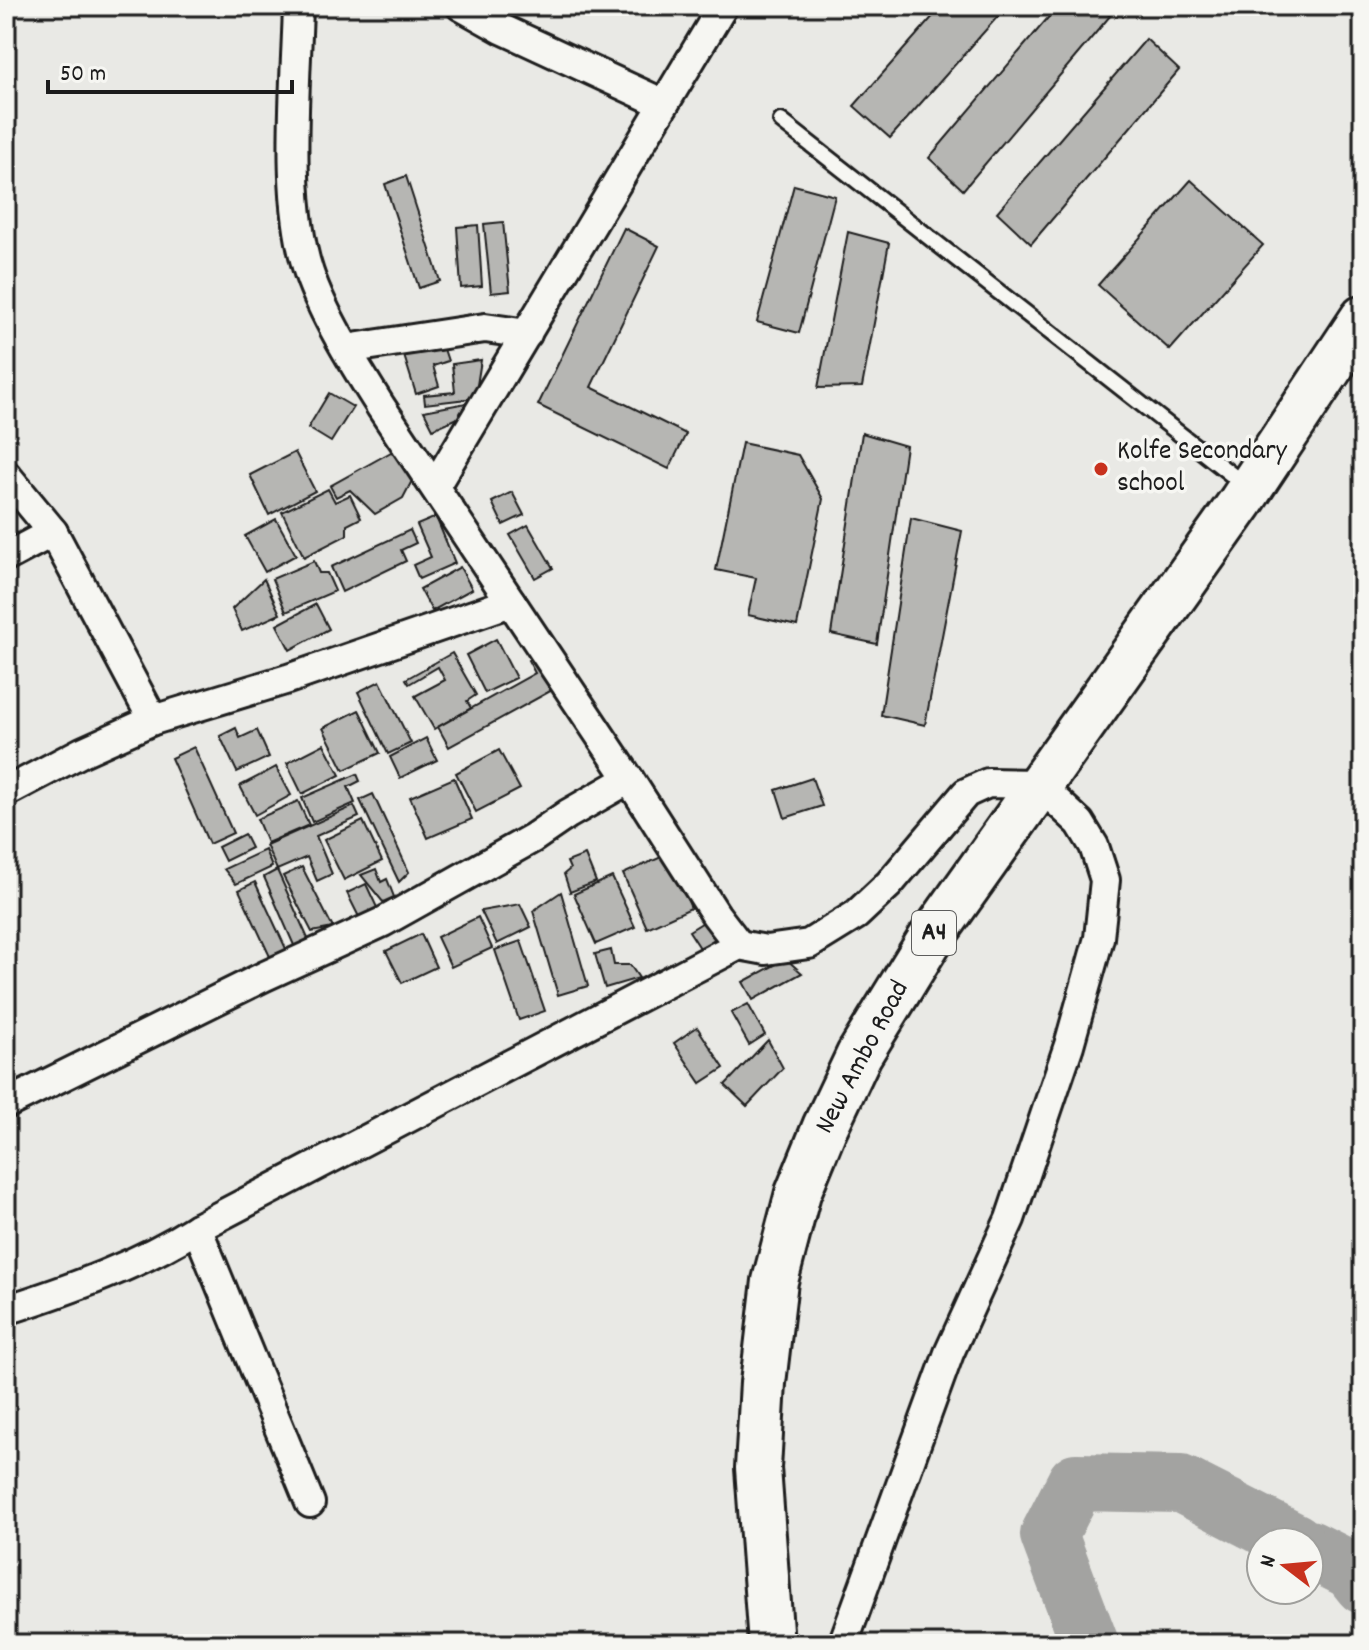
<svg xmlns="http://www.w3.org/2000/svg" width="1369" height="1650" font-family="Dekko,sans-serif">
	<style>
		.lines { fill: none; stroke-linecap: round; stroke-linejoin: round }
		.river { stroke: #a3a3a1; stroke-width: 58 }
		.building { fill: #b6b6b3; stroke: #1c1c1c; stroke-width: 2 }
		.service-casing { stroke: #1c1c1c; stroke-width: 20 }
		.minor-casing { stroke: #1c1c1c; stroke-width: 34 }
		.primary-casing { stroke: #1c1c1c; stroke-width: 50 }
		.service { stroke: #f6f6f2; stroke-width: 14 }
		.minor { stroke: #f6f6f2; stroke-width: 28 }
		.primary { stroke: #f6f6f2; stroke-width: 44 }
		.poi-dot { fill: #c8321e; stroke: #f6f6f2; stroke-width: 3 }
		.labels { text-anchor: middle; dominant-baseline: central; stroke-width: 7; stroke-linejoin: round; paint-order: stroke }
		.shield { fill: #f6f6f2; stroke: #5d5d5c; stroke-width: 2 }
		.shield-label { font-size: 26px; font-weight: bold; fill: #1c1c1c }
		.poi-label { font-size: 28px; fill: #1c1c1c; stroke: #f6f6f2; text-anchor: start }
		.street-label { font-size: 28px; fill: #1c1c1c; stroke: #f6f6f2 }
	</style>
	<rect width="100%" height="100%" fill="#e9e9e5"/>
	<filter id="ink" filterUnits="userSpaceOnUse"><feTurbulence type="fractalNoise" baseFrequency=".0125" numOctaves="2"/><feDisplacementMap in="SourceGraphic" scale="16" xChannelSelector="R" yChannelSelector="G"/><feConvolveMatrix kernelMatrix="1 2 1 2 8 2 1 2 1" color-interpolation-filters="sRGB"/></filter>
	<g filter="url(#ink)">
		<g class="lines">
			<g class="river">
				<path d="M1309,1549L1351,1570L1363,1585"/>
				<path d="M1090,1644L1049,1535L1076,1482L1181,1484L1295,1542"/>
			</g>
		</g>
		<g class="building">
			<path d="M942,6H1007L890,138L854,106Z"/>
			<path d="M1058,6H1100L1110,16L963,190L929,158Z"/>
			<path d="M1146,39L1179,70L1031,244L997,212Z"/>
			<path d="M406,176L440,281L419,288L385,184Z"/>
			<path d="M1191,180L1263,245L1170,350L1098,285Z"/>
			<path d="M794,185L835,196L799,333L757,322Z"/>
			<path d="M503,222L510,291L491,293L484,224Z"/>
			<path d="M478,225L482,286L461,288L457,227Z"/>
			<path d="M624,228L659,246L591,387L686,434L669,469L538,405Z"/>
			<path d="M848,232L889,243L862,387L818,388Z"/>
			<path d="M439,334L448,361L433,366L439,386L416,394L401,346Z"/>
			<path d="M481,360L475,398L425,404L424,395L455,392L452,364Z"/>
			<path d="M329,393L353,407L331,442L308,428Z"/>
			<path d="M466,403L476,410L433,429L424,411Z"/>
			<path d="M862,433L906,446L877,644L831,634Z"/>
			<path d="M742,443L798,455L823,499L797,626L748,615L756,578L716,570Z"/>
			<path d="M400,447L415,475L403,498L375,514L350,490L336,497L330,486Z"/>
			<path d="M295,452L315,491L269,515L250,475Z"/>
			<path d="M328,489L335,502L350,495L361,518L347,525V535L304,557L282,512Z"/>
			<path d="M512,492L524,515L503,525L492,502Z"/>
			<path d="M436,517L455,563L419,579L413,565L431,557L417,525Z"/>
			<path d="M911,518L962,531L925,725L881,715Z"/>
			<path d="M276,519L296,555L265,572L245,536Z"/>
			<path d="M528,525L553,568L535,578L510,535Z"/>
			<path d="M410,530L416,543L401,550L406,561L342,592L331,567Z"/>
			<path d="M314,561L319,573H327L335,591L286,612L272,579Z"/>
			<path d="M460,567L472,589L432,611L420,589Z"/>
			<path d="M264,579L280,614L242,631L232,609Z"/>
			<path d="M316,604L329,629L290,650L277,625Z"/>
			<path d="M496,639L516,678L485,693L466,655Z"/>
			<path d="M452,653L476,695L467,701L471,708L434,729L415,696L445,680L438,667L409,684L406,679Z"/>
			<path d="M536,655L554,689L449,747L438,727L535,673L528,660Z"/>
			<path d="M380,681L411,743L388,754L358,692Z"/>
			<path d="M359,710L380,753L344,770L323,728Z"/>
			<path d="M236,728L240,738L257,730L269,757L237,772L220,736Z"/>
			<path d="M426,738L437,760L400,778L390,757Z"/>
			<path d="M324,744L340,775L302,794L287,763Z"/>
			<path d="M194,747L233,833L209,844L171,758Z"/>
			<path d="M499,750L520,789L476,812L456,773Z"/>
			<path d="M276,767L291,795L255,815L240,786Z"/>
			<path d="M357,774L360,781L348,787L355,803L312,822L302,798Z"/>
			<path d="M454,778L472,819L428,838L410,797Z"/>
			<path d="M812,778L822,806L785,818L776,790Z"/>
			<path d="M373,794L409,872L399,882L360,800Z"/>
			<path d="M298,801L309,825L267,843L257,819Z"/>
			<path d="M354,806L359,817L316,836L332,874L317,881L307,857L277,870L266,845Z"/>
			<path d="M363,821L382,861L344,880L324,840Z"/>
			<path d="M244,834L251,848L225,861L218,847Z"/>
			<path d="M265,850L272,867L236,884L224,869Z"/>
			<path d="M668,854L691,908L647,928L623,874Z"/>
			<path d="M585,855L596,882L570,892L564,874L570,869L567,862Z"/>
			<path d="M302,867L333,928L312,932L283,876Z"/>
			<path d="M376,869L381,882L387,879L394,897L383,902L361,875Z"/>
			<path d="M277,870L310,943L296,950L264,877Z"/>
			<path d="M612,877L635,927L596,944L574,894Z"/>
			<path d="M255,882L288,953L272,961L239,890Z"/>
			<path d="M366,884L380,914L362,923L347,893Z"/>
			<path d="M561,892L588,986L558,995L533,911Z"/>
			<path d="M520,904L531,927L497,944L481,911Z"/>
			<path d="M478,917L492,948L451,967L437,937Z"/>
			<path d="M705,921L716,938L700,948L689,931Z"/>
			<path d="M421,934L436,967L402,983L386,951Z"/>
			<path d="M521,941L545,1011L519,1020L495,950Z"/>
			<path d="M611,950L614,965H630L639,978L605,988L595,954Z"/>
			<path d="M786,959L802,973L753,1000L743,982Z"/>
			<path d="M748,1004L765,1035L749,1045L731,1013Z"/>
			<path d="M697,1027L724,1068L701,1083L674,1043Z"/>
			<path d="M768,1040L783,1068L747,1106L725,1085Z"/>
		</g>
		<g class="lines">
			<g class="service-casing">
				<path id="service" d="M781,121L1246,486"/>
			</g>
			<g class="minor-casing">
				<g id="minor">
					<path d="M298,6C296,85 284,199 309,273C324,317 356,367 381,407L629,779L716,915L739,945"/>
					<path d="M461,6L502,29L664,104"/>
					<path d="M346,349L485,328L527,334"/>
					<path d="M6,475L53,532L153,720"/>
					<path d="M435,486L723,6"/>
					<path d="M6,557L53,532"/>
					<path d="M6,792L82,752L153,720L288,679L511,602"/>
					<path d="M6,1104L265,976L383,922L533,838L568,814L629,779"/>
					<path d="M197,1228L310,1503"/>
					<path d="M6,1310C71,1289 139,1265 197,1228L739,945L766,950L809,944L856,915L889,884L966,793L988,783L1038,784L1080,823L1094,846L1105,880L1099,938L1069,1045L1010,1219L949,1353L843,1644"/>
				</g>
			</g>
			<g class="primary-casing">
				<path id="primary" d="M771,1644L758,1468L763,1383L775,1281L798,1193L825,1127L859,1055L929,941L1241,502L1363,318"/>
			</g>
			<use href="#service" class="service"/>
			<use href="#minor" class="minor"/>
			<use href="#primary" class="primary"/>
		</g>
	</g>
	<circle class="poi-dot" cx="1101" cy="469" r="8"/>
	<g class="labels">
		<rect class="shield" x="912" y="911" width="44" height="44" rx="6"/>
		<g class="shield-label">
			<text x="934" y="933">A4</text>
		</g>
		<g class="poi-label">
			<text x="1117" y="453">Kolfe Secondary<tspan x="1117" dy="32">school</tspan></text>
		</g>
		<g class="street-label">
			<text transform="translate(864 1058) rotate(-62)">New Ambo Road</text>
		</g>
	</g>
	<rect width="1369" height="1650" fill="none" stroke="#f6f6f2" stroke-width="32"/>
	<rect x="16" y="16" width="1337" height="1618" fill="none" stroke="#1c1c1c" stroke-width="3" filter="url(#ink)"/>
	<g transform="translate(1285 1566) rotate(286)"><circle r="38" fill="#f6f6f2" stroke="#9f9f9c" stroke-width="2"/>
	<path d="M0-6L14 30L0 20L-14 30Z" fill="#c8321e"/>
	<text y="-12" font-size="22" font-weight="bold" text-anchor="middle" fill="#1c1c1c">N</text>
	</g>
	<path d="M48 80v12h244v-12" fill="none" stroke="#1c1c1c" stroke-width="4"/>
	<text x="60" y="80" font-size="24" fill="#1c1c1c" stroke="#f6f6f2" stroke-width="6" paint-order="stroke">50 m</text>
</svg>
